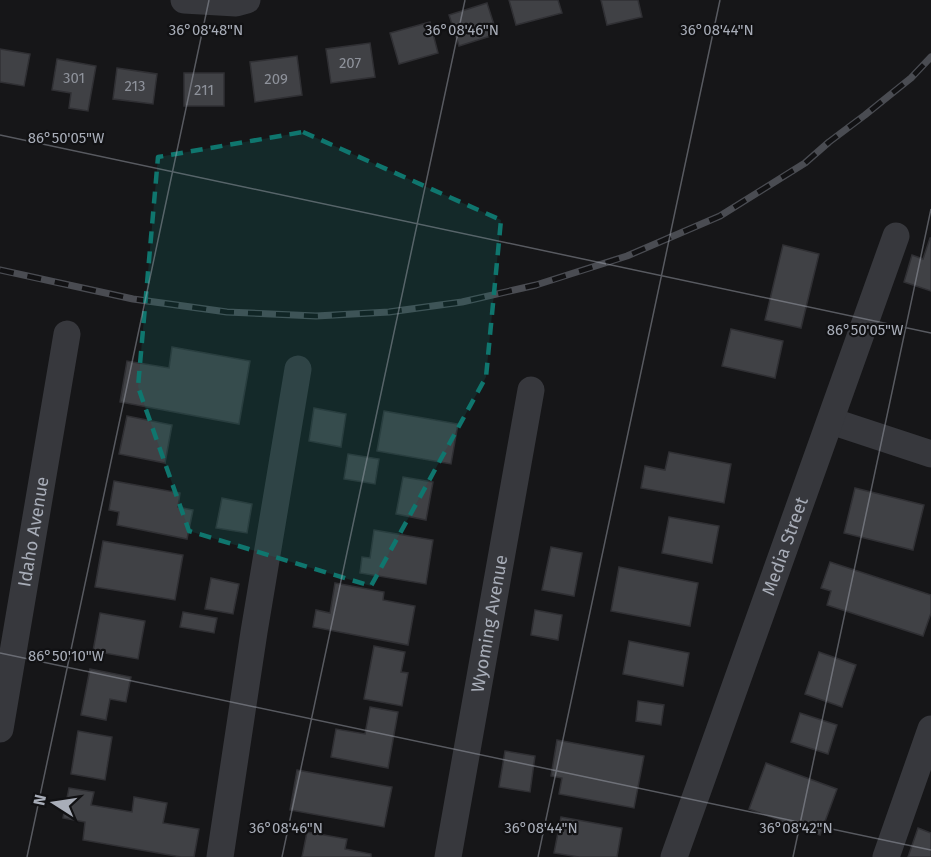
<svg xmlns="http://www.w3.org/2000/svg" width="931" height="857" font-family="'Fira Sans',sans-serif">
	<style>
		.building { fill: #404145; stroke: #303034; stroke-width: 1.5 }
		.lines { fill: none; stroke-linecap: round; stroke-linejoin: round }
		.minor { stroke: #37383d; stroke-width: 27 }
		.rail-casing { stroke: #4a4c52; stroke-width: 7 }
		.rail { stroke: #111113; stroke-width: 4.5; stroke-dasharray: 14; stroke-linecap: butt }
		.marked { fill: #0f766e; fill-opacity: 0.2; stroke: #0f766e; stroke-width: 4.5; stroke-dasharray: 12 8; stroke-linejoin: round }
		.ticks { fill: none; stroke: #a8adb8; stroke-width: 1.5; stroke-opacity: 0.45 }
		.labels { text-anchor: middle; dominant-baseline: central; stroke-width: 4.5; stroke-linejoin: round; paint-order: stroke }
		.number-label { font-size: 15px; fill: #8e929b }
		.street-label { font-size: 18px; fill: #a8adb8; stroke: #111113 }
		.ticks-label { font-size: 15px; text-anchor: middle; fill: #a8adb8; stroke: #111113; stroke-width: 4.5; stroke-linejoin: round; paint-order: stroke }
	</style>
	<rect width="100%" height="100%" fill="#161618"/>
	<g class="building">
		<path d="M509,0H558L562,13L516,25Z"/>
		<path d="M601,0H638L642,17L607,25Z"/>
		<path d="M487,3L497,34L459,46L449,15Z"/>
		<path d="M430,22L438,53L399,64L390,33Z"/>
		<path d="M370,43L375,77L331,83L326,49Z"/>
		<path d="M0,49L30,54L24,86L0,82Z"/>
		<path d="M297,56L302,95L255,102L250,62Z"/>
		<path d="M57,59L96,66L88,111L69,108L71,93L52,90Z"/>
		<path d="M117,68L157,74L153,104L113,99Z"/>
		<rect x="184" y="73" width="40" height="33"/>
		<path d="M930,238H931V291L904,282L912,255L923,259Z"/>
		<path d="M783,245L819,254L801,328L765,320Z"/>
		<path d="M731,329L783,341L775,378L722,366Z"/>
		<path d="M172,347L250,361L239,424L120,402L127,361L169,368Z"/>
		<path d="M314,408L346,414L341,447L309,441Z"/>
		<path d="M384,411L458,424L451,464L377,451Z"/>
		<path d="M127,416L172,425L165,463L119,454Z"/>
		<path d="M669,452L731,464L724,503L641,488L645,466L665,470Z"/>
		<path d="M348,454L379,459L375,484L344,479Z"/>
		<path d="M403,477L433,482L426,520L396,514Z"/>
		<path d="M114,481L180,493L178,507L193,510L187,539L117,525L119,512L109,510Z"/>
		<path d="M855,488L924,505L913,550L844,533Z"/>
		<path d="M222,498L252,504L247,533L216,528Z"/>
		<path d="M669,517L719,526L712,563L662,553Z"/>
		<path d="M374,530L433,540L426,584L360,573L362,557L370,558Z"/>
		<path d="M103,541L183,555L175,600L95,587Z"/>
		<path d="M551,547L582,553L574,596L542,590Z"/>
		<path d="M830,562L931,595V613L923,636L827,605L831,591L821,588Z"/>
		<path d="M619,567L698,583L690,626L611,611Z"/>
		<path d="M211,578L239,584L233,614L205,609Z"/>
		<path d="M335,583L384,592L383,600L415,606L408,645L313,627L316,610L330,613Z"/>
		<path d="M535,610L562,615L558,640L531,635Z"/>
		<path d="M183,612L217,618L214,633L180,627Z"/>
		<path d="M100,613L145,621L138,659L93,651Z"/>
		<path d="M629,641L689,653L683,686L623,674Z"/>
		<path d="M374,646L405,652L401,672L408,673L402,706L364,699Z"/>
		<path d="M819,652L856,665L842,707L805,694Z"/>
		<path d="M90,669L131,677L126,702L110,699L106,720L81,715Z"/>
		<path d="M638,701L664,705L661,725L636,721Z"/>
		<path d="M370,707L398,712L388,768L331,757L336,729L365,734Z"/>
		<path d="M800,713L837,725L828,754L791,742Z"/>
		<path d="M78,731L112,737L105,780L71,774Z"/>
		<path d="M557,740L644,756L634,808L559,794L562,778L551,776Z"/>
		<path d="M505,751L535,756L530,792L499,787Z"/>
		<path d="M766,763L837,789L820,835L749,809Z"/>
		<path d="M297,770L392,787L384,827L290,810Z"/>
		<path d="M69,788L94,792L91,805L132,812L134,797L167,803L163,823L199,829L194,857H181L83,840L85,822L63,818Z"/>
		<path d="M561,817L622,828L617,857H579L554,853Z"/>
		<path d="M918,828L931,833V857H908Z"/>
		<path d="M307,832L347,839L345,849L371,854V857H302Z"/>
	</g>
	<g class="lines">
		<g class="minor">
			<path d="M184,0L236,3L247,0"/>
			<path d="M831,421L931,454"/>
			<path id="s1" d="M0,729L67,334"/>
			<path d="M220,857L254,632L298,369"/>
			<path id="s2" d="M448,857L531,390"/>
			<path id="s3" d="M674,857L896,236"/>
			<path d="M886,857L931,729"/>
		</g>
		<g class="rail-casing">
			<path id="rail" d="M0,270L133,299L227,312L316,316L389,312L462,302L536,285L627,256L720,216L805,163L829,142L865,115L911,78L931,57"/>
		</g>
		<use href="#rail" class="rail"/>
	</g>
	<path class="marked" d="M303,132L501,220L486,377L371,586L189,531L138,387L158,157Z"/>
	<path class="ticks" d="M0,135L931,333M0,653L931,850M27,857L209,0M282,857L465,0M538,857L720,0M793,857L931,209"/>
	<g class="labels">
		<g class="number-label">
			<text x="350" y="63">207</text>
			<text x="74" y="78">301</text>
			<text x="276" y="79">209</text>
			<text x="135" y="86">213</text>
			<text x="204" y="90">211</text>
		</g>
		<g class="street-label">
			<text stroke="none"><textPath href="#s1" startOffset="200">Idaho Avenue</textPath></text>
			<text stroke="none"><textPath href="#s3" startOffset="330">Media Street</textPath></text>
			<text stroke="none"><textPath href="#s2" startOffset="237">Wyoming Avenue</textPath></text>
		</g>
	</g>
	<g class="ticks-label">
		<text x="206" y="35">36°08'48"N</text>
		<text x="462" y="35">36°08'46"N</text>
		<text x="717" y="35">36°08'44"N</text>
		<text x="66" y="143">86°50'05"W</text>
		<text x="865" y="335">86°50'05"W</text>
		<text x="66" y="661">86°50'10"W</text>
		<text x="286" y="833">36°08'46"N</text>
		<text x="541" y="833">36°08'44"N</text>
		<text x="796" y="833">36°08'42"N</text>
	</g>
	<g transform="translate(54 803) rotate(282)" stroke="#111113" stroke-width="4.5" paint-order="stroke">
	<path d="M0-4.5L10 22L0 15L-10 22Z" fill="#a8adb8"/>
	<text y="-9" font-size="16" font-weight="bold" text-anchor="middle" fill="#a8adb8">N</text>
	</g>
</svg>
